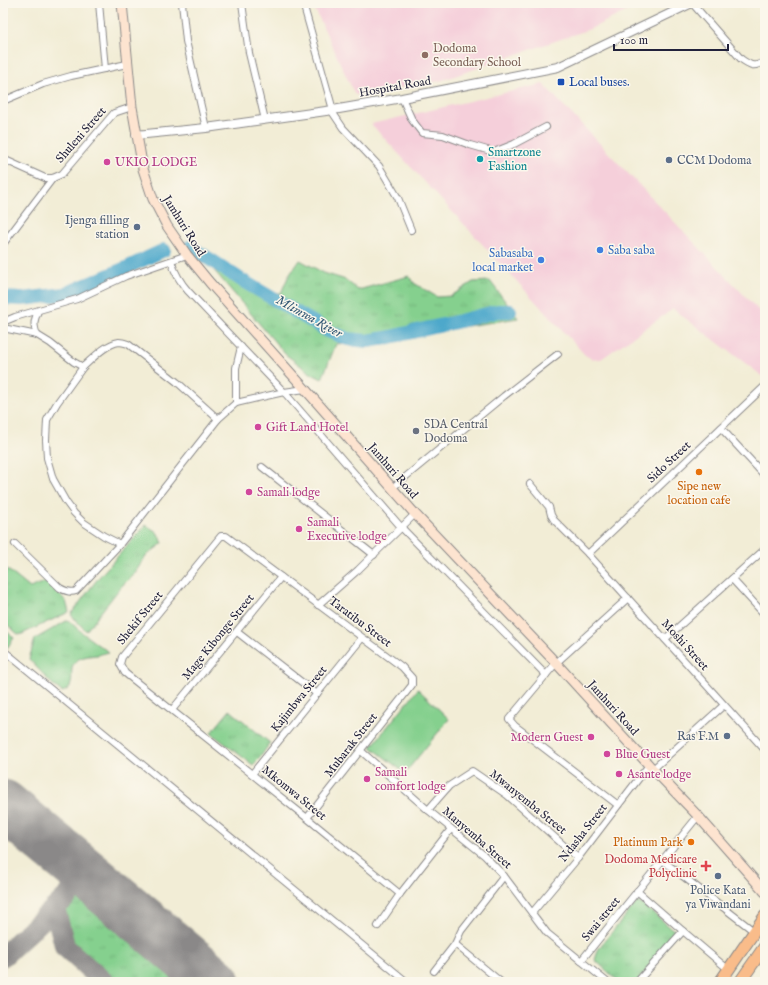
<svg xmlns="http://www.w3.org/2000/svg" width="768" height="985" font-family="'IM FELL English',serif">
	<style>
		.built { fill: #f5cfda }
		.grass { fill: url(#grass-tufts); stroke: #547964 }
		.pitch { fill: #85d08e; stroke: #547964 }
		.lines { fill: none; stroke-linecap: round; stroke-linejoin: round }
		.river { stroke: #4da8cb; stroke-width: 14 }
		.taxiway { stroke: #8a8888; stroke-width: 21 }
		.runway { stroke: #8a8888; stroke-width: 51 }
		.minor-casing { stroke: #8a8888; stroke-width: 8 }
		.tertiary-casing { stroke: #8a8888; stroke-width: 10 }
		.secondary-casing { stroke: #8a8888; stroke-width: 11 }
		.trunk-casing { stroke: #8a8888; stroke-width: 13 }
		.minor { stroke: #fff; stroke-width: 6 }
		.tertiary { stroke: #fff; stroke-width: 8 }
		.secondary { stroke: #fde4d0; stroke-width: 9 }
		.trunk { stroke: #f9bc8a; stroke-width: 11 }
		.education-dot { fill: #8d6e63; stroke: #fbf7ec; stroke-width: 1.5 }
		.transit-dot { fill: #1a4fb4; stroke: #fbf7ec; stroke-width: 1.5 }
		.culture-dot { fill: #0f9aa8; stroke: #fbf7ec; stroke-width: 1.5 }
		.service-dot { fill: #5c6f8a; stroke: #fbf7ec; stroke-width: 1.5 }
		.hotel-dot { fill: #d1479c; stroke: #fbf7ec; stroke-width: 1.5 }
		.shop-dot { fill: #3f7fe0; stroke: #fbf7ec; stroke-width: 1.5 }
		.worship-dot { fill: #6b7280; stroke: #fbf7ec; stroke-width: 1.5 }
		.food-dot { fill: #e8710a; stroke: #fbf7ec; stroke-width: 1.5 }
		.health-dot { fill: #e0444e; stroke: #fbf7ec; stroke-width: 1.5 }
		.labels { text-anchor: middle; dominant-baseline: central; stroke-width: 3; stroke-linejoin: round; paint-order: stroke }
		.education-label { font-size: 12px; fill: #785e54; stroke: #fbf7ec; text-anchor: start }
		.transit-label { font-size: 12px; fill: #164399; stroke: #fbf7ec; text-anchor: start }
		.street-label { font-size: 12px; fill: #22223b; stroke: #fbf7ec }
		.culture-label { font-size: 12px; fill: #0d838f; stroke: #fbf7ec; text-anchor: start }
		.service-label { font-size: 12px; fill: #4e5e75; stroke: #fbf7ec; text-anchor: end }
		.hotel-label { font-size: 12px; fill: #b23c85; stroke: #fbf7ec; text-anchor: start }
		.shop-label { font-size: 12px; fill: #366cbe; stroke: #fbf7ec; text-anchor: start }
		.worship-label { font-size: 12px; fill: #5b616d; stroke: #fbf7ec; text-anchor: start }
		.food-label { font-size: 12px; fill: #c56008; stroke: #fbf7ec }
		.health-label { font-size: 12px; fill: #be3a42; stroke: #fbf7ec; text-anchor: end }
		.water-label { font-size: 13px; font-style: italic; fill: #335875; stroke: #fbf7ec }
	</style>
	<defs>
		<pattern id="grass-tufts" width="24" height="20" patternUnits="userSpaceOnUse"><rect width="24" height="20" fill="#85d08e"/><path d="M3 7l-1-3M5 7V3M7 7l1-3M15 17l-1-3M17 17v-4M19 17l1-3" fill="none" stroke="#73b27b"/></pattern>
	</defs>
	<rect width="100%" height="100%" fill="#fbf7ec"/>
	<filter id="ink" filterUnits="userSpaceOnUse"><feTurbulence type="fractalNoise" baseFrequency=".025" numOctaves="2"/><feDisplacementMap in="SourceGraphic" scale="8" xChannelSelector="R" yChannelSelector="G"/><feConvolveMatrix kernelMatrix="1 2 1 2 8 2 1 2 1" color-interpolation-filters="sRGB"/></filter>
	<filter id="wash" filterUnits="userSpaceOnUse"><feTurbulence type="fractalNoise" baseFrequency=".012" numOctaves="4" result="noise"/><feDisplacementMap in="SourceGraphic" scale="16" xChannelSelector="R" yChannelSelector="G"/><feGaussianBlur stdDeviation="0.9" result="paint"/><feColorMatrix in="noise" values="0 0 0 0 0 0 0 0 0 0 0 0 0 0 0 0 0 1.4 0 .05"/><feComposite in="paint" operator="in"/></filter>
	<g filter="url(#wash)">
		<rect width="100%" height="100%" fill="#f2edd6"/>
		<g class="built">
			<path d="M312,3H644L590,29L440,81L355,95Z"/>
			<path d="M543,84L765,317V378L673,309L601,359H592L585,355L371,124Z"/>
		</g>
		<g class="grass">
			<path d="M200,250L213,257L245,279L273,295L281,293L288,277L300,260L324,273L346,280L358,290L409,276L414,283L437,297L451,296L473,282L490,281L518,318L455,328L413,338L336,344L322,379L312,374L285,354L213,269Z"/>
			<path d="M146,525L157,532L163,543L146,556L134,574L120,588L86,631L71,615L74,610L99,577Z"/>
			<path d="M3,566L30,588L46,581L66,601L69,612L22,634L19,635L3,621Z"/>
			<path d="M68,620C81,632 94,643 109,652C105,653 101,654 97,655C90,656 82,656 76,661C66,670 79,687 62,692L53,685L29,659L35,639Z"/>
			<path d="M3,628L14,638L7,648L3,645Z"/>
			<path d="M230,710L270,743L259,759L253,765L211,733Z"/>
			<path d="M77,897H82L85,898L177,974L183,982H115L68,940L62,910L74,899Z"/>
			<path d="M637,902L642,904L676,932L641,977L636,982H619L595,960L598,950L602,944Z"/>
		</g>
		<path class="pitch" d="M418,689L449,719L405,773L371,747Z"/>
		<g class="lines">
			<g class="river">
				<path d="M190,247L214,262L243,281L328,331L348,339L367,341L386,338L460,321L498,311H510"/>
				<path d="M3,298L22,299L65,294L126,268L164,250"/>
			</g>
			<g class="taxiway">
				<path d="M55,909L65,947L104,982"/>
				<path d="M179,952L189,969L194,982"/>
				<path d="M3,956L89,876"/>
				<path d="M210,978L211,982"/>
			</g>
			<path class="runway" d="M3,805L89,876L215,982"/>
		</g>
	</g>
	<g filter="url(#ink)">
		<g class="lines">
			<g class="minor-casing">
				<g id="minor">
					<path d="M99,3L105,69"/>
					<path d="M182,3L186,41L206,128"/>
					<path d="M242,3L249,53L265,120"/>
					<path d="M303,3L333,110"/>
					<path d="M692,3L741,59C751,66 754,68 765,61"/>
					<path d="M402,98L412,120L422,133L443,135L470,145L494,152L514,144L546,127"/>
					<path d="M3,101L43,84L71,76L127,64"/>
					<path d="M331,110L343,128L379,166L398,198L411,230"/>
					<path d="M3,159L45,178H53L62,174L114,113L132,107"/>
					<path d="M3,244L53,178"/>
					<path d="M171,261C175,273 179,281 188,291L284,392L401,527L546,675"/>
					<path d="M3,322L15,317L77,299L126,276L187,255"/>
					<path d="M3,328L37,335L50,343L74,362L83,367C93,358 106,344 119,342C122,342 125,343 128,344L177,382L218,419"/>
					<path d="M37,335C33,324 34,321 38,311"/>
					<path d="M83,367L57,403L47,420L46,440L47,458L53,479L66,502L74,513L83,522L104,536L120,544"/>
					<path d="M236,403V368L241,347"/>
					<path d="M721,428L765,476"/>
					<path d="M262,467L374,555"/>
					<path d="M530,484L549,507L551,515L554,520L588,554L765,750"/>
					<path d="M392,488L504,396L558,354"/>
					<path d="M15,544L60,588C65,591 70,593 76,591L120,544L218,419L236,403L284,392L305,389"/>
					<path d="M588,554L765,386"/>
					<path d="M732,579L765,615"/>
					<path d="M318,605L358,570L415,514"/>
					<path d="M237,632L317,694"/>
					<path d="M665,639L765,549"/>
					<path d="M3,650L407,982"/>
					<path d="M172,710L281,577"/>
					<path d="M361,751L428,810L485,856L504,876L547,933L607,982"/>
					<path d="M653,769L724,705"/>
					<path d="M252,774L362,638"/>
					<path d="M618,805L523,732L515,726L509,719L556,663L628,598"/>
					<path d="M428,810L449,786L472,771L507,795L578,858"/>
					<path d="M307,818L412,685V678L402,667L226,536H221L122,657L120,664L125,673L307,818L400,894"/>
					<path d="M662,860L755,932"/>
					<path d="M637,891L683,931"/>
					<path d="M532,913L578,858L649,765"/>
					<path d="M378,926L400,894L451,829"/>
					<path d="M455,944L501,982"/>
					<path d="M581,961L698,816"/>
					<path d="M434,971L455,944L461,931L504,876"/>
					<path d="M637,982L683,931L729,970"/>
				</g>
			</g>
			<g class="tertiary-casing">
				<path id="tertiary" d="M136,135L206,128L333,110L402,98L558,67L692,3"/>
			</g>
			<g class="secondary-casing">
				<path id="secondary" d="M122,3L132,107L143,169L153,199L167,226L187,255L210,283L305,389L415,514L556,663L649,765L698,816L765,892"/>
			</g>
			<g class="trunk-casing">
				<g id="trunk">
					<path d="M720,982L765,916"/>
					<path d="M740,982L765,946"/>
				</g>
			</g>
			<use href="#minor" class="minor"/>
			<use href="#tertiary" class="tertiary"/>
			<use href="#secondary" class="secondary"/>
			<use href="#trunk" class="trunk"/>
		</g>
	</g>
	<circle class="education-dot" cx="425" cy="55" r="4"/>
	<rect class="transit-dot" x="557" y="78" width="8" height="8" rx="2"/>
	<circle class="culture-dot" cx="480" cy="159" r="4"/>
	<g class="service-dot">
		<circle cx="669" cy="160" r="4"/>
		<circle cx="137" cy="227" r="4"/>
		<circle cx="727" cy="736" r="4"/>
		<circle cx="718" cy="876" r="4"/>
	</g>
	<g class="hotel-dot">
		<circle cx="107" cy="162" r="4"/>
		<circle cx="258" cy="427" r="4"/>
		<circle cx="249" cy="492" r="4"/>
		<circle cx="299" cy="529" r="4"/>
		<circle cx="591" cy="737" r="4"/>
		<circle cx="607" cy="754" r="4"/>
		<circle cx="619" cy="774" r="4"/>
		<circle cx="367" cy="779" r="4"/>
	</g>
	<g class="shop-dot">
		<circle cx="600" cy="250" r="4"/>
		<circle cx="541" cy="260" r="4"/>
	</g>
	<circle class="worship-dot" cx="416" cy="431" r="4"/>
	<g class="food-dot">
		<circle cx="699" cy="472" r="4"/>
		<circle cx="691" cy="842" r="4"/>
	</g>
	<path class="health-dot" d="M704 860h4v4h4v4h-4v4h-4v-4h-4v-4h4z"/>
	<g class="labels">
		<g class="education-label">
			<text x="433" y="48">Dodoma<tspan x="433" dy="14">Secondary School</tspan></text>
		</g>
		<g class="transit-label">
			<text x="569" y="82">Local buses.</text>
		</g>
		<g class="street-label">
			<text transform="translate(395 87) rotate(-10)">Hospital Road</text>
			<text transform="translate(81 135) rotate(-49)">Shuleni Street</text>
			<text transform="translate(184 226) rotate(58)">Jamhuri Road</text>
			<text transform="translate(669 462) rotate(-43)">Sido Street</text>
			<text transform="translate(393 471) rotate(49)">Jamhuri Road</text>
			<text transform="translate(140 618) rotate(-51)">Shekif Street</text>
			<text transform="translate(360 622) rotate(37)">Taratibu Street</text>
			<text transform="translate(218 637) rotate(-51)">Mage Kibonge Street</text>
			<text transform="translate(685 645) rotate(48)">Moshi Street</text>
			<text transform="translate(299 699) rotate(-51)">Kajimbwa Street</text>
			<text transform="translate(613 708) rotate(48)">Jamhuri Road</text>
			<text transform="translate(351 745) rotate(-52)">Mubarak Street</text>
			<text transform="translate(294 793) rotate(39)">Mkomwa Street</text>
			<text transform="translate(528 802) rotate(39)">Mwanyemba Street</text>
			<text transform="translate(583 833) rotate(-52)">Ndasha Street</text>
			<text transform="translate(477 838) rotate(41)">Manyemba Street</text>
			<text transform="translate(601 919) rotate(-51)">Swai street</text>
		</g>
		<g class="culture-label">
			<text x="488" y="152">Smartzone<tspan x="488" dy="14">Fashion</tspan></text>
		</g>
		<g class="service-label">
			<text x="677" y="160" text-anchor="start">CCM Dodoma</text>
			<text x="129" y="220">Ijenga filling<tspan x="129" dy="14">station</tspan></text>
			<text x="719" y="736">Ras F.M</text>
			<text x="718" y="890" text-anchor="middle">Police Kata<tspan x="718" dy="14">ya Viwandani</tspan></text>
		</g>
		<g class="hotel-label">
			<text x="115" y="162">UKIO LODGE</text>
			<text x="266" y="427">Gift Land Hotel</text>
			<text x="257" y="492">Samali lodge</text>
			<text x="307" y="522">Samali<tspan x="307" dy="14">Executive lodge</tspan></text>
			<text x="583" y="737" text-anchor="end">Modern Guest</text>
			<text x="615" y="754">Blue Guest</text>
			<text x="375" y="772">Samali<tspan x="375" dy="14">comfort lodge</tspan></text>
			<text x="627" y="774">Asante lodge</text>
		</g>
		<g class="shop-label">
			<text x="608" y="250">Saba saba</text>
			<text x="533" y="253" text-anchor="end">Sabasaba<tspan x="533" dy="14">local market</tspan></text>
		</g>
		<g class="worship-label">
			<text x="424" y="424">SDA Central<tspan x="424" dy="14">Dodoma</tspan></text>
		</g>
		<g class="food-label">
			<text x="699" y="486">Sipe new<tspan x="699" dy="14">location cafe</tspan></text>
			<text x="683" y="842" text-anchor="end">Platinum Park</text>
		</g>
		<g class="health-label">
			<text x="697" y="859">Dodoma Medicare<tspan x="697" dy="14">Polyclinic</tspan></text>
		</g>
		<g class="water-label">
			<text transform="translate(309 317) rotate(29)">Mlimwa River</text>
		</g>
	</g>
	<rect width="768" height="985" fill="none" stroke="#fbf7ec" stroke-width="16"/>
	<path d="M614 44v6h114v-6" fill="none" stroke="#22223b" stroke-width="2"/>
	<text x="620" y="44" font-size="12" fill="#22223b" stroke="#fbf7ec" stroke-width="3" paint-order="stroke">100 m</text>
</svg>
